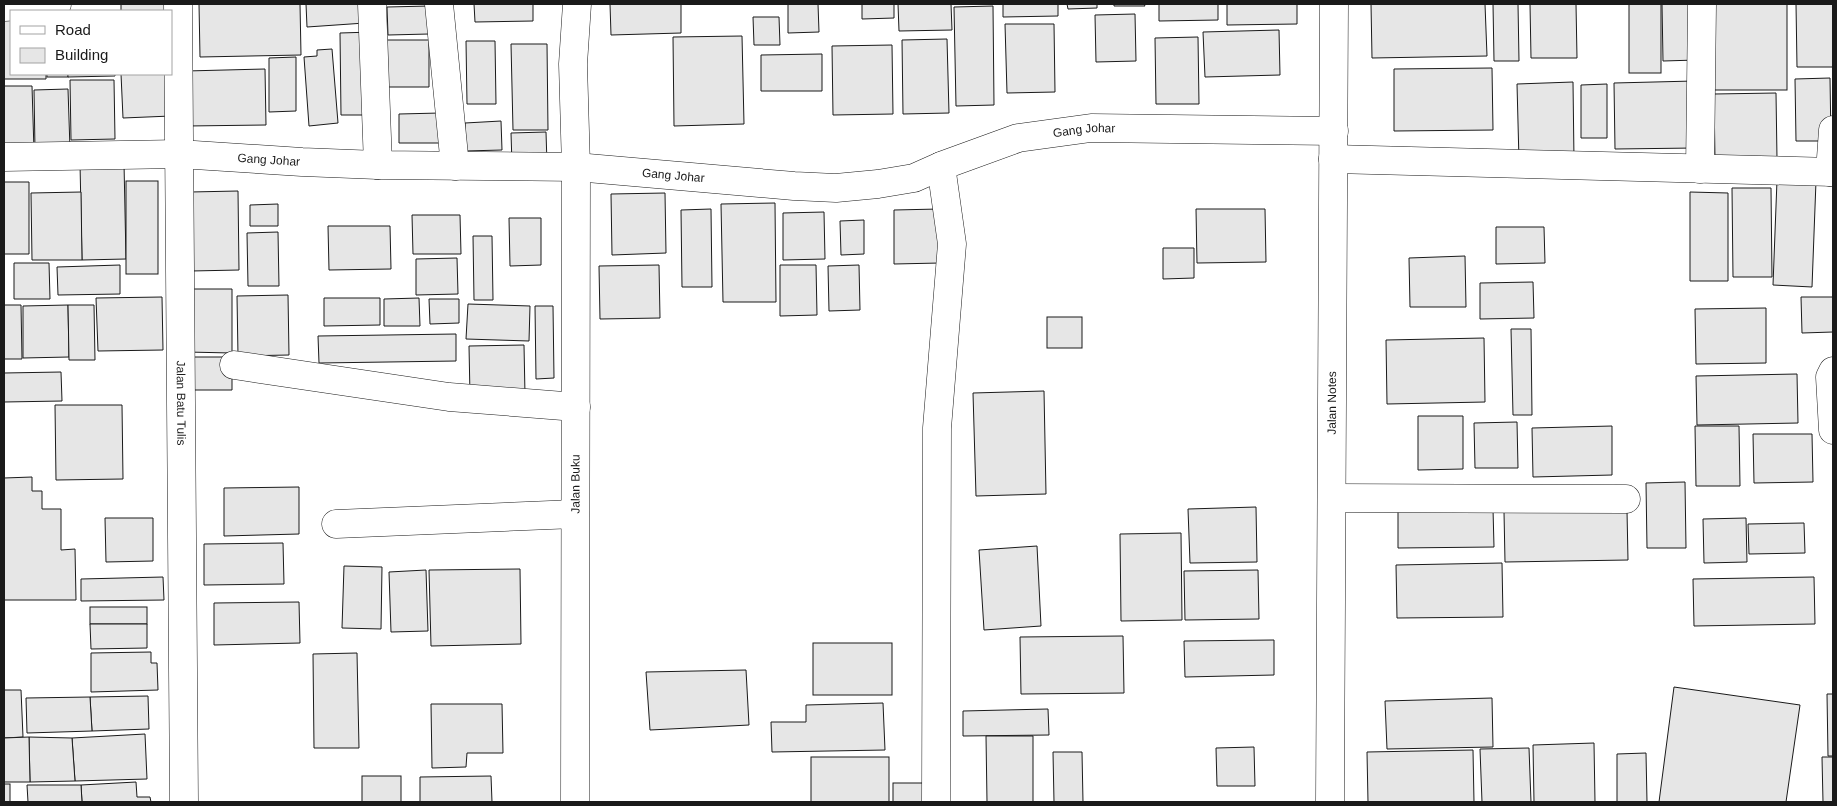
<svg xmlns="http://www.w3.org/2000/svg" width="1837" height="806" font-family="Arial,sans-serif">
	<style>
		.building { fill: #e6e6e6; stroke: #1a1a1a }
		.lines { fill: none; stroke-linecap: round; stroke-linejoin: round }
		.minor-casing { stroke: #1a1a1a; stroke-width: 29 }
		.minor { stroke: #fff; stroke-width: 28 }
		.labels { text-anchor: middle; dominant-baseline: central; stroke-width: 4; stroke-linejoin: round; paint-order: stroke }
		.street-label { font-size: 12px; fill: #1a1a1a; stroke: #fff }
	</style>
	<rect width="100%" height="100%" fill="#fff"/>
	<g class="building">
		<rect x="121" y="4" width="45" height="7"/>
		<path d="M199,4H300L301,55L200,57Z"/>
		<path d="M306,4H364L365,23L307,27Z"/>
		<path d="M474,4H533V21L475,22Z"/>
		<path d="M610,4H681V33L611,35Z"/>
		<path d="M788,4H818L819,32L788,33Z"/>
		<path d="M862,4H894V18L862,19Z"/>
		<path d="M898,4H951L952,30L899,31Z"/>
		<path d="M1003,4H1058V16L1003,17Z"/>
		<path d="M1067,4H1097V8L1068,9Z"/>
		<path d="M1114,4H1144L1145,6H1114Z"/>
		<path d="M1159,4H1218V20L1159,21Z"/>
		<path d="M1227,4H1297V24L1227,25Z"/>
		<path d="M1371,4H1485L1487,56L1372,58Z"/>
		<path d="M1493,4H1518L1519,61H1494Z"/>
		<path d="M1530,4H1576L1577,58H1531Z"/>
		<rect x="1629" y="4" width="32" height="69"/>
		<path d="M1662,4H1696L1697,60L1663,61Z"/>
		<rect x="1713" y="4" width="74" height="86"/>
		<path d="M1796,4H1833V67H1797Z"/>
		<path d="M429,6V34L388,35L387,7Z"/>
		<path d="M993,6L994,105L956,106L954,7Z"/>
		<path d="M1135,14L1136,61L1096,62L1095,15Z"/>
		<path d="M4,15H11V74H46V79H4Z"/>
		<path d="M753,17H779L780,45H754Z"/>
		<path d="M1005,24H1054L1055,92L1007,93Z"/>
		<path d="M1279,30L1280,75L1205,77L1203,32Z"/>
		<path d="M372,32L373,115H341L340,33Z"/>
		<path d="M742,36L744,124L674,126L673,37Z"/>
		<path d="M1198,37L1199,104H1156L1155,38Z"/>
		<path d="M947,39L949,113L903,114L902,40Z"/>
		<path d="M385,40H429V87H384Z"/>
		<path d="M466,41H495L496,104H467Z"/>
		<path d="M511,44H547L548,130H513Z"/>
		<path d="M892,45L893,114L833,115L832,46Z"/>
		<path d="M332,49L338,123L309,126L304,57L317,56V50Z"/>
		<path d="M822,54V91H761V55Z"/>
		<path d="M296,57V111L269,112V58Z"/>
		<path d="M1492,68L1493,130L1394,131V69Z"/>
		<path d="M265,69L266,125L187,126L186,71Z"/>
		<rect x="47" y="74" width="21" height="3"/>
		<path d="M68,74H115V76L68,77Z"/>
		<path d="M121,74H169L171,116L123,118Z"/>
		<path d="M1830,78L1831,141H1796L1795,79Z"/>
		<path d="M70,80H114L115,139L71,140Z"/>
		<path d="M1694,81L1695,148L1615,149L1614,83Z"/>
		<path d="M1573,82L1574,160L1519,161L1517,84Z"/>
		<path d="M1607,84V138H1581V85Z"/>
		<path d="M4,86H32L34,151L4,152Z"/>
		<path d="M68,89L70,149L35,150L34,90Z"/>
		<path d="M1776,93L1777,159L1715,160L1714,94Z"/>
		<path d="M440,113V143H399V114Z"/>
		<path d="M501,121L502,150L465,151V123Z"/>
		<path d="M546,132L547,164L512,165L511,133Z"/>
		<path d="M80,163H124L126,259L82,260Z"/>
		<path d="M4,167V182H29V254H4Z"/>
		<path d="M1777,180L1816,181L1812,287L1773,285Z"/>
		<rect x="126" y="181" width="32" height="93"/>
		<path d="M1732,188H1771L1772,277H1733Z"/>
		<path d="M238,191L239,270L191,271L190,192Z"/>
		<path d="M81,192L82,260H32L31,193Z"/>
		<path d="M1690,192L1728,193V281H1690Z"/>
		<path d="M665,193L666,253L612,255L611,194Z"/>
		<path d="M775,203L776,302H723L721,204Z"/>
		<path d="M278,204V226H250V205Z"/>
		<path d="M711,209L712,287H682L681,210Z"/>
		<path d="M939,209L940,263L894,264V210Z"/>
		<path d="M1196,209H1265L1266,262L1197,263Z"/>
		<path d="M824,212L825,259L783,260V213Z"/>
		<path d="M412,215H460L461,254H413Z"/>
		<path d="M509,218H541V265L510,266Z"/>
		<path d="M864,220V254L841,255L840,221Z"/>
		<path d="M328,226H390L391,269L329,270Z"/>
		<path d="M1496,227H1544L1545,263L1496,264Z"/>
		<path d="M278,232L279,286H248L247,233Z"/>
		<path d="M473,236H492L493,300H474Z"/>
		<path d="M1163,248H1194V278L1163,279Z"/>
		<path d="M1465,256L1466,307H1410L1409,258Z"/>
		<path d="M457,258L458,294L416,295V259Z"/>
		<path d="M14,263H49L50,299H14Z"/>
		<path d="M120,265V294L58,295L57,267Z"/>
		<path d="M659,265L660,318L600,319L599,266Z"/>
		<path d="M780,265H816L817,315L780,316Z"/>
		<path d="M859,265L860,310L829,311L828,266Z"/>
		<path d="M1533,282L1534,318L1480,319V283Z"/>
		<path d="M187,289H232V353L186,352Z"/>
		<path d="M288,295L289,355L238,356L237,296Z"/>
		<path d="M162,297L163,350L98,351L96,298Z"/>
		<path d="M1801,297H1833V332L1802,333Z"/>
		<path d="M324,298H380V325L324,326Z"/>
		<path d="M419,298L420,326H384V299Z"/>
		<path d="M429,299H459V323L430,324Z"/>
		<path d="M468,304L530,306L529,341L466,339Z"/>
		<path d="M4,305H21L22,359H4Z"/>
		<path d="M68,305L69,357L23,358V306Z"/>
		<path d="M68,305H94L95,360H69Z"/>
		<path d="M535,306H553L554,378L536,379Z"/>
		<path d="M1766,308V363L1696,364L1695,309Z"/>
		<rect x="1047" y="317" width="35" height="31"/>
		<path d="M1511,329H1531L1532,415H1513Z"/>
		<path d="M456,334V361L319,363L318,336Z"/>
		<path d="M1484,338L1485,402L1387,404L1386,340Z"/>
		<path d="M524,345L525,395L470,396L469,346Z"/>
		<path d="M185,357H232V390H184Z"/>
		<path d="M61,372L62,401L4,402V373Z"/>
		<path d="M1797,374L1798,423L1697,425L1696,376Z"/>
		<path d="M1044,391L1046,494L976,496L973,393Z"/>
		<path d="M55,405H122L123,479L56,480Z"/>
		<path d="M1418,416H1463V469L1418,470Z"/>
		<path d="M1517,422L1518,468H1475L1474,423Z"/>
		<path d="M1612,426V475L1533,477L1532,428Z"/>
		<path d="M1695,426H1739L1740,486H1696Z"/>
		<path d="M1753,434H1812L1813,482L1754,483Z"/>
		<path d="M32,477V491H42V509H61V550L75,549L76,600H4V478Z"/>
		<path d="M1685,482L1686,548H1647L1646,483Z"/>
		<path d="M299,487V534L224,536V488Z"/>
		<path d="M1256,507L1257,562L1190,563L1188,509Z"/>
		<path d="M1493,509L1494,547L1398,548V511Z"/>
		<path d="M1627,511L1628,560L1505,562L1504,512Z"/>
		<path d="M105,518H153V561L106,562Z"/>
		<path d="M1746,518L1747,562L1704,563L1703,519Z"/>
		<path d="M1804,523L1805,553L1749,554L1748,524Z"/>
		<path d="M1181,533L1182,620L1121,621L1120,534Z"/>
		<path d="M283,543L284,584L204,585V544Z"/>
		<path d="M1037,546L1041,626L984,630L979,550Z"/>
		<path d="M1502,563L1503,617L1397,618L1396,565Z"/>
		<path d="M344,566L382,567L381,629L342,628Z"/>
		<path d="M520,569L521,644L431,646L429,570Z"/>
		<path d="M426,570L428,631L391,632L389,572Z"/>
		<path d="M1258,570L1259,619L1185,620L1184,571Z"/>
		<path d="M163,577L164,600L81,601V579Z"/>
		<path d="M1814,577L1815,624L1694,626L1693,579Z"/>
		<path d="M299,602L300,643L214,645V603Z"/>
		<rect x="90" y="607" width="57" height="17"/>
		<path d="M90,624H147V648L91,649Z"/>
		<path d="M1123,636L1124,693L1021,694L1020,637Z"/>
		<path d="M1274,640V675L1185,677L1184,641Z"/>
		<rect x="813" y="643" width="79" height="52"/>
		<path d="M151,652V663H157L158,690L91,692V653Z"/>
		<path d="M357,653L359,748H314L313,654Z"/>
		<path d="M746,670L749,725L650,730L646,672Z"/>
		<path d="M1674,687L1800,705L1786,802H1659Z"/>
		<path d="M4,690H21L23,737L4,738Z"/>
		<path d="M1827,694H1833V756H1828Z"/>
		<path d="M148,696L149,729L92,731L90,697Z"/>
		<path d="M90,697L92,731L27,733L26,698Z"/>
		<path d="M1492,698L1493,747L1387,749L1385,701Z"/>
		<path d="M883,703L885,750L772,752L771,722H806V705Z"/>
		<path d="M431,704H502L503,753H467L466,767L432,768Z"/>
		<path d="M1048,709L1049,735L963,736V711Z"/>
		<path d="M145,734L147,779L75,781L72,738Z"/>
		<path d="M986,736H1033V802H987Z"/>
		<path d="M29,737L72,738L75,781L30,782Z"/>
		<path d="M29,737L30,782H4V738Z"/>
		<path d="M1594,743L1595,802H1534L1533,745Z"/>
		<path d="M1254,747L1255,786H1217L1216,748Z"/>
		<path d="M1529,748L1531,802H1482L1480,749Z"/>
		<path d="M1473,750L1474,802H1368L1367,752Z"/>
		<path d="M1053,752H1082L1083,802H1054Z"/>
		<path d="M1646,753L1647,802H1617V754Z"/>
		<rect x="811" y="757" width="78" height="45"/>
		<path d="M1822,757H1833V802H1823Z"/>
		<rect x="362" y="776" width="39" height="26"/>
		<path d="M491,776L492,802H420V777Z"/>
		<path d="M136,782L137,797H150L151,802H82L81,785Z"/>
		<rect x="893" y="783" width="33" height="19"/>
		<rect x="4" y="784" width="6" height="18"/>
		<path d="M27,785H81L82,802H28Z"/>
	</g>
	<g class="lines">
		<g class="minor-casing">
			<g id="minor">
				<path id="s1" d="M178,4L184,802"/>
				<path d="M372,4L378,165"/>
				<path d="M439,4L455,166"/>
				<path d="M4,7L57,4"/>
				<path id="s2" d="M4,157L179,154L302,162L378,165L576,167L794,186L836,188L878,184L914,178L941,166L1018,138L1091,128L1334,131"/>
				<path d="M1333,159L1833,172"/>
				<path d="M1700,169L1702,4"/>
				<path d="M1830,172L1833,130"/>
				<path d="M234,365L449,397L576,407"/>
				<path d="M1833,371L1830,377L1833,430"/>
				<path d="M1332,498L1626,499"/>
				<path d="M336,524L575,514"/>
				<path id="s3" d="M575,802L576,167L573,64L577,4"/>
				<path d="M936,802L937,428L952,244L941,166"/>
				<path id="s4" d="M1330,802L1334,4"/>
			</g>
		</g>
		<use href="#minor" class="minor"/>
	</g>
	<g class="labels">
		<g class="street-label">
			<text stroke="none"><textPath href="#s2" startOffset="1090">Gang Johar</textPath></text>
			<text stroke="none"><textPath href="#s2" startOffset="265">Gang Johar</textPath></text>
			<text stroke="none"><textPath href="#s2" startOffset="670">Gang Johar</textPath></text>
			<text stroke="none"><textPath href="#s1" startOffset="399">Jalan Batu Tulis</textPath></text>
			<text stroke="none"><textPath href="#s4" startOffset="399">Jalan Notes</textPath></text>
			<text stroke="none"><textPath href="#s3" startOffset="318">Jalan Buku</textPath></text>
		</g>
	</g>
	<rect width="1837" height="806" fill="none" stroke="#1a1a1a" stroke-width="10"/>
	<rect x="10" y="10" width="162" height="65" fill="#ffffff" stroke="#a3a3a3"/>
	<rect x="20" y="26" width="25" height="8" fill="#ffffff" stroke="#a3a3a3"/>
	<text x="55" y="35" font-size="15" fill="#1a1a1a">Road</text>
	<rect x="20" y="48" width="25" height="15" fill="#e6e6e6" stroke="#a3a3a3"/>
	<text x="55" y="60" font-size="15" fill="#1a1a1a">Building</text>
</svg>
